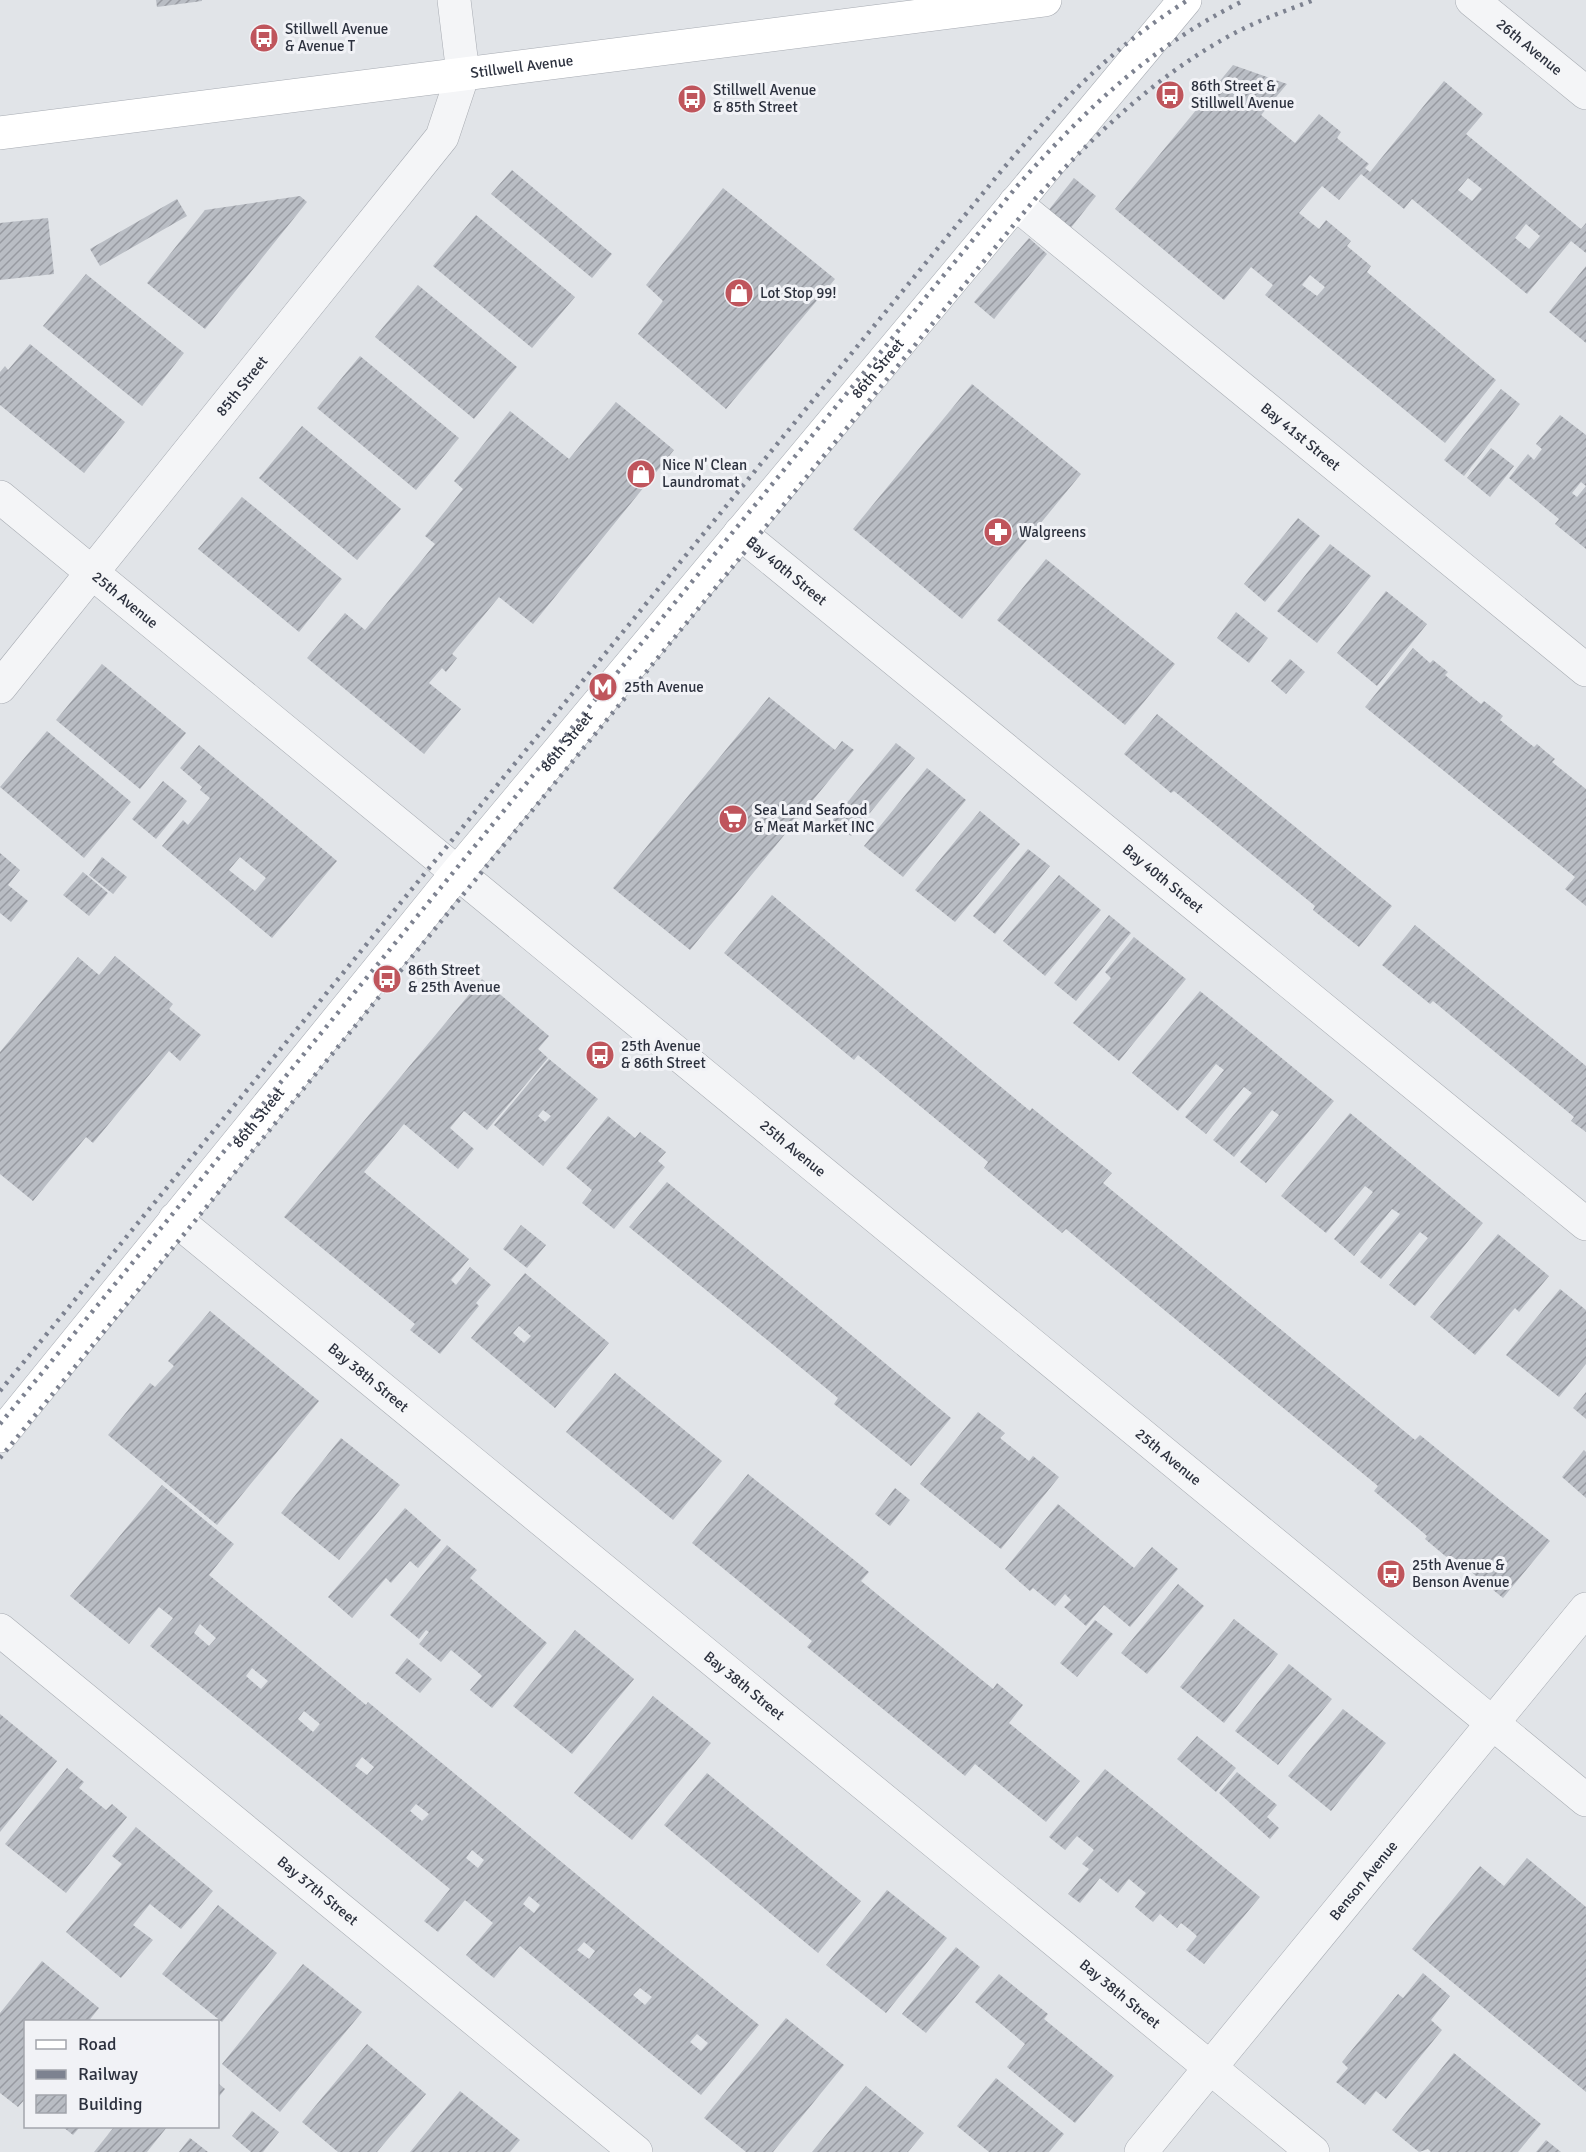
<svg xmlns="http://www.w3.org/2000/svg" width="1586" height="2152" font-family="Signika,sans-serif">
	<style>
		.building { fill: url(#building-hatch); fill-rule: evenodd }
		.lines { fill: none; stroke-linecap: round; stroke-linejoin: round }
		.minor-casing { stroke: #a7abb2; stroke-width: 34 }
		.tertiary-casing { stroke: #a7abb2; stroke-width: 34 }
		.secondary-casing { stroke: #a7abb2; stroke-width: 34 }
		.minor { stroke: #f4f5f7; stroke-width: 33 }
		.tertiary { stroke: #f4f5f7; stroke-width: 33 }
		.secondary { stroke: #fff; stroke-width: 33 }
		.rail { stroke: #7d8290; stroke-width: 4.5; stroke-dasharray: 3 6; stroke-linecap: butt }
		.labels { text-anchor: middle; dominant-baseline: central; stroke-width: 6; stroke-linejoin: round; paint-order: stroke }
		.poi-label { font-size: 15px; fill: #2c313e; stroke: #f1f2f6; text-anchor: start }
		.street-label { font-size: 15px; fill: #2c313e; stroke: #f1f2f6 }
	</style>
	<defs>
		<pattern id="building-hatch" width="6" height="6" patternUnits="userSpaceOnUse" patternTransform="scale(1.5)"><rect width="6" height="6" fill="#b9bdc4"/><path d="M-1 1l2-2M0 6l6-6M5 7l2-2" fill="none" stroke="#979aa1"/></pattern>
	</defs>
	<rect width="100%" height="100%" fill="#e1e4e8"/>
	<g class="building">
		<path d="M156,0H202V1L157,7Z"/>
		<path d="M1233,65L1287,84L1261,115L1295,143L1319,114L1341,132L1337,138L1369,164L1365,168L1370,172L1444,81L1483,114L1466,134L1581,229L1586,223V253L1571,241L1527,294L1412,199L1404,209L1361,174L1339,200L1322,186L1299,213L1319,229L1326,220L1351,241L1347,246L1371,266L1367,272L1496,380L1445,443L1265,295L1273,285L1251,267L1224,300L1115,209ZM1468,178L1482,189L1472,201L1458,190ZM1526,224L1540,236L1529,249L1515,238ZM1310,275L1325,287L1317,296L1302,285Z"/>
		<path d="M512,170L612,254L592,278L491,194Z"/>
		<path d="M1074,178L1096,196L1066,234L1044,216Z"/>
		<path d="M723,188L835,279L726,409L638,334L663,301L646,285Z"/>
		<path d="M300,196L307,202L205,329L147,283L205,210Z"/>
		<path d="M177,199L187,216L100,266L90,249Z"/>
		<path d="M476,215L575,297L532,348L433,266Z"/>
		<path d="M48,218L54,274L0,280V223Z"/>
		<path d="M1029,238L1047,254L994,319L974,302Z"/>
		<path d="M1586,266V343L1549,312Z"/>
		<path d="M86,274L184,353L142,406L43,326Z"/>
		<path d="M418,285L517,367L474,419L375,337Z"/>
		<path d="M30,344L125,422L84,473L0,405V372L5,366L8,370Z"/>
		<path d="M360,356L459,438L416,490L317,408Z"/>
		<path d="M972,384L1081,474L962,619L853,529Z"/>
		<path d="M1501,389L1520,404L1464,476L1444,460Z"/>
		<path d="M616,402L674,450L533,624L499,597L452,654L457,658L446,672L442,668L429,683L461,709L424,754L307,658L345,613L365,630L435,544L425,536L463,489L454,481L510,411L569,459Z"/>
		<path d="M1560,415L1586,435V486L1581,482L1572,493L1577,497L1586,486V549L1555,524L1559,519L1509,478L1528,454L1534,460L1542,449L1536,444Z"/>
		<path d="M302,426L401,509L357,560L259,478Z"/>
		<path d="M1491,448L1514,466L1490,497L1467,478Z"/>
		<path d="M242,497L342,579L299,632L198,549Z"/>
		<path d="M1298,518L1320,536L1265,602L1244,584Z"/>
		<path d="M1330,544L1371,576L1317,643L1277,611Z"/>
		<path d="M1046,559L1175,664L1125,725L997,620Z"/>
		<path d="M1386,591L1427,624L1377,686L1337,653Z"/>
		<path d="M1236,612L1268,638L1249,663L1217,638Z"/>
		<path d="M1413,648L1430,663L1433,660L1448,672L1445,675L1481,704L1484,701L1493,708L1503,716L1500,720L1534,747L1537,744L1545,751L1555,759L1552,762L1586,789V906L1565,889L1575,877L1365,707Z"/>
		<path d="M1290,659L1305,672L1286,694L1271,681Z"/>
		<path d="M102,664L186,733L140,789L56,720Z"/>
		<path d="M769,697L835,750L842,741L854,750L690,950L613,888Z"/>
		<path d="M1157,714L1392,906L1359,947L1313,910L1315,906L1174,791L1171,793L1124,754Z"/>
		<path d="M47,731L131,802L84,858L0,787Z"/>
		<path d="M896,743L915,758L851,836L832,821Z"/>
		<path d="M199,745L337,861L272,938L162,846L183,820L188,825L210,798L200,790L202,787L180,768ZM240,857L266,878L255,891L229,870Z"/>
		<path d="M927,768L966,800L903,877L864,846Z"/>
		<path d="M163,781L187,801L156,839L132,819Z"/>
		<path d="M980,811L1020,844L955,922L915,890Z"/>
		<path d="M1028,849L1050,866L995,934L973,916Z"/>
		<path d="M0,853L20,870L8,885L28,901L11,922L0,913Z"/>
		<path d="M102,857L127,877L113,894L89,875Z"/>
		<path d="M83,872L108,893L89,916L63,895Z"/>
		<path d="M1059,875L1101,910L1045,976L1003,941Z"/>
		<path d="M772,895L978,1068L1030,1111L1032,1108L1112,1173L1103,1183L1415,1440L1420,1435L1550,1541L1503,1598L1453,1557L1450,1560L1425,1539L1427,1536L1374,1491L1378,1486L1066,1229L1062,1233L984,1168L988,1162L858,1055L854,1060L724,953Z"/>
		<path d="M1109,915L1131,933L1076,1001L1054,983Z"/>
		<path d="M1415,925L1586,1066V1132L1571,1121L1574,1117L1433,1001L1430,1004L1382,965Z"/>
		<path d="M1134,937L1186,979L1119,1061L1073,1023L1111,978L1105,972Z"/>
		<path d="M115,956L173,1004L169,1009L201,1035L180,1061L169,1051L93,1143L86,1137L33,1201L0,1174V1052L78,957L99,975Z"/>
		<path d="M482,979L549,1036L538,1049L548,1058L487,1130L464,1111L450,1128L474,1149L458,1169L404,1124L364,1172L469,1259L451,1280L456,1285L470,1267L491,1285L476,1303L479,1306L440,1354L410,1330L415,1324L284,1217Z"/>
		<path d="M1200,991L1334,1101L1266,1183L1240,1162L1279,1115L1272,1110L1234,1157L1213,1140L1252,1093L1244,1087L1206,1134L1185,1117L1224,1070L1216,1064L1178,1111L1132,1073Z"/>
		<path d="M549,1059L598,1099L543,1166L494,1125ZM543,1110L551,1116L545,1122L538,1116Z"/>
		<path d="M1350,1113L1483,1223L1415,1306L1389,1285L1428,1238L1420,1232L1381,1279L1360,1262L1400,1214L1392,1209L1354,1256L1334,1239L1373,1192L1365,1186L1326,1233L1281,1196Z"/>
		<path d="M608,1116L635,1138L640,1132L666,1152L658,1161L665,1167L614,1229L582,1203L592,1190L566,1168Z"/>
		<path d="M667,1182L951,1418L911,1466L834,1404L838,1398L629,1227Z"/>
		<path d="M521,1225L546,1245L527,1268L503,1249Z"/>
		<path d="M1498,1234L1549,1276L1519,1312L1515,1308L1475,1355L1430,1317Z"/>
		<path d="M525,1273L609,1343L555,1408L471,1338ZM519,1326L531,1336L524,1343L513,1333Z"/>
		<path d="M1560,1289L1586,1310V1364L1559,1397L1506,1355Z"/>
		<path d="M210,1311L319,1401L217,1525L108,1435L150,1383L155,1387L174,1366L168,1361Z"/>
		<path d="M615,1373L722,1461L673,1520L566,1432Z"/>
		<path d="M1586,1392V1419L1573,1408Z"/>
		<path d="M978,1412L1005,1433L1000,1438L1029,1461L1033,1456L1059,1477L1001,1549L920,1484Z"/>
		<path d="M341,1438L400,1485L339,1560L281,1513Z"/>
		<path d="M1584,1450L1586,1452V1498L1562,1477Z"/>
		<path d="M748,1474L869,1572L861,1581L993,1689L997,1683L1023,1705L1009,1723L1080,1781L1046,1822L975,1764L965,1776L807,1647L812,1641L692,1543Z"/>
		<path d="M162,1485L234,1544L209,1575L366,1705L368,1702L759,2025L701,2095L520,1946L494,1978L480,1967L466,1955L493,1923L465,1900L438,1932L424,1921L450,1889L150,1646L173,1618L159,1607L129,1644L70,1596ZM200,1624L216,1638L209,1646L194,1633ZM252,1668L268,1681L261,1689L246,1676ZM304,1711L320,1724L313,1732L298,1719ZM362,1757L374,1767L367,1775L355,1766ZM416,1804L429,1814L422,1821L410,1811ZM472,1850L484,1860L478,1868L466,1858ZM529,1896L540,1905L534,1913L523,1904ZM584,1942L595,1951L589,1959L577,1950ZM640,1988L652,1997L645,2005L633,1995ZM697,2034L708,2043L701,2051L690,2042Z"/>
		<path d="M895,1488L910,1500L890,1526L875,1514Z"/>
		<path d="M1058,1504L1134,1568L1152,1547L1178,1569L1130,1627L1104,1605L1086,1626L1064,1607L1071,1600L1065,1594L1055,1606L1033,1588L1030,1591L1005,1569Z"/>
		<path d="M405,1508L441,1540L418,1568L410,1561L391,1583L386,1578L352,1618L328,1597Z"/>
		<path d="M447,1545L477,1570L470,1578L547,1643L492,1708L470,1690L482,1676L480,1674L451,1650L441,1662L419,1644L429,1632L426,1630L419,1639L390,1615Z"/>
		<path d="M1178,1584L1204,1606L1147,1674L1121,1653Z"/>
		<path d="M1234,1619L1278,1654L1224,1723L1180,1687Z"/>
		<path d="M1095,1620L1113,1634L1077,1677L1060,1663Z"/>
		<path d="M575,1630L634,1679L572,1754L513,1706Z"/>
		<path d="M407,1658L432,1679L420,1693L395,1673Z"/>
		<path d="M1289,1664L1332,1699L1278,1765L1235,1731Z"/>
		<path d="M653,1696L711,1743L632,1840L574,1793Z"/>
		<path d="M1343,1709L1386,1743L1331,1811L1288,1776Z"/>
		<path d="M0,1714L57,1761L0,1832Z"/>
		<path d="M1197,1736L1236,1768L1216,1792L1177,1759Z"/>
		<path d="M67,1768L84,1782L79,1788L106,1810L112,1804L127,1817L66,1893L5,1844Z"/>
		<path d="M1105,1769L1260,1897L1204,1964L1186,1950L1197,1936L1190,1930L1181,1923L1177,1928L1160,1914L1153,1922L1135,1907L1146,1893L1129,1879L1118,1893L1100,1878L1080,1903L1068,1894L1089,1869L1082,1864L1094,1850L1077,1836L1065,1850L1049,1837Z"/>
		<path d="M1237,1772L1277,1805L1267,1817L1279,1828L1270,1839L1219,1793Z"/>
		<path d="M707,1773L861,1901L818,1953L664,1825Z"/>
		<path d="M136,1827L213,1891L181,1929L150,1904L133,1925L153,1940L121,1978L66,1932L122,1864L112,1856Z"/>
		<path d="M1527,1858L1586,1907V2092L1412,1949L1480,1866L1504,1886Z"/>
		<path d="M887,1890L947,1938L886,2013L826,1965Z"/>
		<path d="M218,1905L277,1953L222,2022L162,1974Z"/>
		<path d="M956,1947L980,1967L926,2033L902,2014Z"/>
		<path d="M42,1961L99,2008L88,2022H26V2098L18,2107L0,2093V2013Z"/>
		<path d="M303,1964L362,2012L280,2112L222,2064Z"/>
		<path d="M1423,1973L1450,1996L1431,2020L1442,2030L1386,2099L1376,2091L1365,2105L1336,2082L1348,2068L1342,2062L1398,1994L1403,1998Z"/>
		<path d="M999,1974L1048,2014L1044,2019L1114,2076L1075,2123L1007,2067L1025,2044L975,2002Z"/>
		<path d="M786,2018L844,2065L773,2152H746L704,2118Z"/>
		<path d="M367,2044L426,2094L377,2152H338L302,2122Z"/>
		<path d="M1454,2053L1541,2124L1518,2152H1431L1428,2149L1419,2152L1392,2130Z"/>
		<path d="M996,2078L1064,2134L1049,2152H989L957,2126Z"/>
		<path d="M218,2083L225,2089L218,2098Z"/>
		<path d="M866,2086L924,2133L908,2152H812Z"/>
		<path d="M460,2091L520,2140L510,2152H410Z"/>
		<path d="M252,2111L279,2132L263,2152H251L232,2136Z"/>
		<path d="M63,2127H80L73,2135Z"/>
		<path d="M114,2127H167L147,2152H94Z"/>
		<path d="M190,2138L208,2152H179Z"/>
		<path d="M1546,2140L1561,2152H1536Z"/>
	</g>
	<g class="lines">
		<g class="minor-casing">
			<g id="minor">
				<path id="s1" d="M1472,0L1586,93"/>
				<path id="s2" d="M1015,203L1586,670"/>
				<path id="s3" d="M0,497L1586,1800"/>
				<path id="s4" d="M740,533L1586,1224"/>
				<path id="s5" d="M0,687L442,137L463,74L454,0"/>
				<path id="s6" d="M175,1219L1313,2152"/>
				<path id="s7" d="M0,1630L636,2152"/>
			</g>
		</g>
		<g class="tertiary-casing">
			<g id="tertiary">
				<path id="s8" d="M1141,2152L1586,1609"/>
			</g>
		</g>
		<g class="secondary-casing">
			<g id="secondary">
				<path id="s9" d="M0,133L1045,0"/>
				<path id="s10" d="M0,1436L457,873L1185,0"/>
			</g>
		</g>
		<use href="#minor" class="minor"/>
		<use href="#tertiary" class="tertiary"/>
		<use href="#secondary" class="secondary"/>
		<g class="rail">
			<path d="M0,1391L1002,170C1061,101 1110,49 1188,0"/>
			<path d="M0,1424L1018,185C1088,107 1151,46 1245,0"/>
			<path d="M0,1458L1035,199C1091,139 1150,81 1222,40C1251,23 1282,12 1314,0"/>
		</g>
	</g>
	<defs>
		<g id="bus-disc" transform="scale(1.5)"><circle r="9.5" fill="#bf555c" stroke="#f1f2f6"/><path d="M-5-6H5V4H4V6H2V4H-2V6H-4V4H-5ZM-3.5-4V0h7V-4ZM-3.5 1.2v1.5H-2V1.2ZM2 1.2v1.5H3.5V1.2Z" fill="#fff"/></g>
		<g id="shop-disc" transform="scale(1.5)"><circle r="9.5" fill="#bf555c" stroke="#f1f2f6"/><path d="M-5-2.5h2.3a2.7 3.5 0 0 1 5.4 0H5L5.5 6h-11ZM-1.5-2.5h3a1.5 2.3 0 0 0-3 0Z" fill="#fff"/></g>
		<g id="pharmacy-disc" transform="scale(1.5)"><circle r="9.5" fill="#bf555c" stroke="#f1f2f6"/><path d="M-2-6h4v4h4v4h-4v4h-4v-4h-4v-4h4Z" fill="#fff"/></g>
		<g id="metro-disc" transform="scale(1.5)"><circle r="9.5" fill="#bf555c" stroke="#f1f2f6"/><path d="M-5.5 5V-5H-3L0 0L3-5H5.5V5H3V-.5L0 4L-3-.5V5Z" fill="#fff"/></g>
		<g id="supermarket-disc" transform="scale(1.5)"><circle r="9.5" fill="#bf555c" stroke="#f1f2f6"/><path d="M-6-5.5h2.5l.6 2H6L4.5 2H-2.5L-4.4-4H-6ZM-1.5 3.2a1.3 1.3 0 1 0 .1 0ZM3 3.2a1.3 1.3 0 1 0 .1 0Z" fill="#fff"/></g>
	</defs>
	<g fill-rule="evenodd">
		<use href="#bus-disc" x="264" y="38"/>
		<use href="#bus-disc" x="1170" y="95"/>
		<use href="#bus-disc" x="692" y="99"/>
		<use href="#shop-disc" x="739" y="293"/>
		<use href="#shop-disc" x="641" y="474"/>
		<use href="#pharmacy-disc" x="998" y="532"/>
		<use href="#metro-disc" x="603" y="687"/>
		<use href="#supermarket-disc" x="733" y="819"/>
		<use href="#bus-disc" x="387" y="979"/>
		<use href="#bus-disc" x="600" y="1055"/>
		<use href="#bus-disc" x="1391" y="1574"/>
	</g>
	<g class="labels">
		<g class="poi-label">
			<text x="285" y="29">Stillwell Avenue<tspan x="285" dy="17">&amp; Avenue T</tspan></text>
			<text x="1191" y="86">86th Street &amp;<tspan x="1191" dy="17">Stillwell Avenue</tspan></text>
			<text x="713" y="90">Stillwell Avenue<tspan x="713" dy="17">&amp; 85th Street</tspan></text>
			<text x="760" y="293">Lot Stop 99!</text>
			<text x="662" y="465">Nice N' Clean<tspan x="662" dy="17">Laundromat</tspan></text>
			<text x="1019" y="532">Walgreens</text>
			<text x="624" y="687">25th Avenue</text>
			<text x="754" y="810">Sea Land Seafood<tspan x="754" dy="17">&amp; Meat Market INC</tspan></text>
			<text x="408" y="970">86th Street<tspan x="408" dy="17">&amp; 25th Avenue</tspan></text>
			<text x="621" y="1046">25th Avenue<tspan x="621" dy="17">&amp; 86th Street</tspan></text>
			<text x="1412" y="1565">25th Avenue &amp;<tspan x="1412" dy="17">Benson Avenue</tspan></text>
		</g>
		<g class="street-label">
			<text stroke="none"><textPath href="#s1" startOffset="74">26th Avenue</textPath></text>
			<text stroke="none"><textPath href="#s9" startOffset="526">Stillwell Avenue</textPath></text>
			<text stroke="none"><textPath href="#s10" startOffset="1382">86th Street</textPath></text>
			<text stroke="none"><textPath href="#s5" startOffset="386">85th Street</textPath></text>
			<text stroke="none"><textPath href="#s2" startOffset="369">Bay 41st Street</textPath></text>
			<text stroke="none"><textPath href="#s4" startOffset="60">Bay 40th Street</textPath></text>
			<text stroke="none"><textPath href="#s3" startOffset="162">25th Avenue</textPath></text>
			<text stroke="none"><textPath href="#s10" startOffset="896">86th Street</textPath></text>
			<text stroke="none"><textPath href="#s4" startOffset="546">Bay 40th Street</textPath></text>
			<text stroke="none"><textPath href="#s10" startOffset="410">86th Street</textPath></text>
			<text stroke="none"><textPath href="#s3" startOffset="1026">25th Avenue</textPath></text>
			<text stroke="none"><textPath href="#s6" startOffset="250">Bay 38th Street</textPath></text>
			<text stroke="none"><textPath href="#s3" startOffset="1512">25th Avenue</textPath></text>
			<text stroke="none"><textPath href="#s6" startOffset="736">Bay 38th Street</textPath></text>
			<text stroke="none"><textPath href="#s8" startOffset="351">Benson Avenue</textPath></text>
			<text stroke="none"><textPath href="#s7" startOffset="411">Bay 37th Street</textPath></text>
			<text stroke="none"><textPath href="#s6" startOffset="1222">Bay 38th Street</textPath></text>
		</g>
	</g>
	<rect x="24" y="2020" width="195" height="108" fill="#f1f2f6" stroke="#a2a5ac" stroke-width="1.5"/>
	<rect x="36" y="2040" width="30" height="9" fill="#ffffff" stroke="#a2a5ac" stroke-width="1.5"/>
	<text x="78" y="2050" font-size="18" fill="#2c313e">Road</text>
	<rect x="36" y="2070" width="30" height="9" fill="#7d8290" stroke="#a2a5ac" stroke-width="1.5"/>
	<text x="78" y="2080" font-size="18" fill="#2c313e">Railway</text>
	<rect x="36" y="2095" width="30" height="18" fill="url(#building-hatch)" stroke="#a2a5ac" stroke-width="1.5"/>
	<text x="78" y="2110" font-size="18" fill="#2c313e">Building</text>
</svg>
